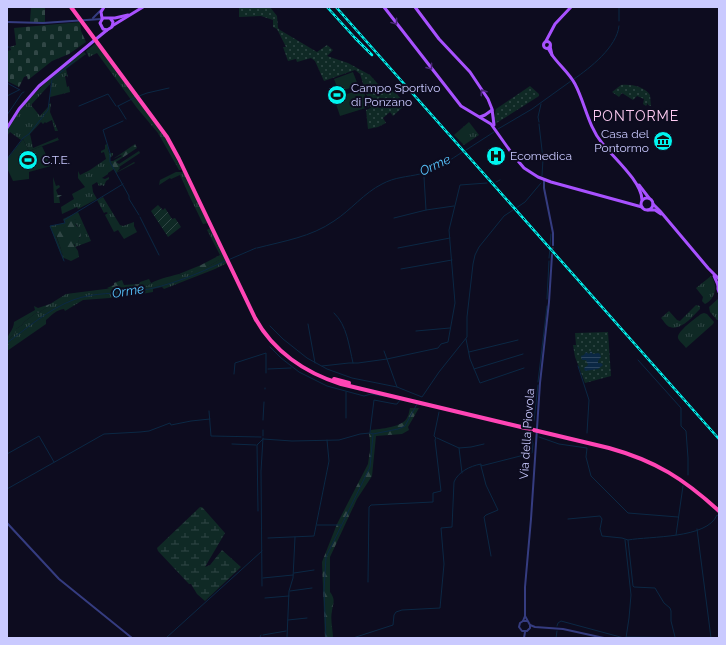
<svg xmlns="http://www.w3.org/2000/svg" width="726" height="645" font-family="Raleway,sans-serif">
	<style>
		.grass { fill: url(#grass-tufts) }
		.forest { fill: url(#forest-firs) }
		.wetland { fill: url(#wetland-marsh) }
		.cemetery { fill: url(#cemetery-stones) }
		.park { fill: url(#park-dots) }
		.garden { fill: url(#garden-furrows) }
		.pitch { fill: #0f2925 }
		.water { fill: url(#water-rules) }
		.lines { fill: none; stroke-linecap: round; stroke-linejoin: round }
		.stream { stroke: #0b2844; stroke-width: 1 }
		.minor-tunnel { stroke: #292841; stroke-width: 2; stroke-dasharray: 2 1; stroke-linecap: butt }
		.minor { stroke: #353c80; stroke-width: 2 }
		.major { stroke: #a851ff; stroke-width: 3 }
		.highway { stroke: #ff45b5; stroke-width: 4 }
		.rail-casing { stroke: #00f5ef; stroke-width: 2.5 }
		.rail { stroke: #0d0c1f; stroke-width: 1; stroke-dasharray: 3; stroke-linecap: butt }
		.oneway { stroke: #4b2879 }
		.labels { text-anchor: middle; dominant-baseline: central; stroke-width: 4; stroke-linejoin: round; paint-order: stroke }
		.poi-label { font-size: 12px; fill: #cacaff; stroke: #0d0c1f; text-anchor: start }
		.street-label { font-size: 12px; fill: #cacaff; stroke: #0d0c1f }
		.water-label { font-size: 13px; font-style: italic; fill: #58c6ff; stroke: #0d0c1f }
		.quarter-label { font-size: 14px; letter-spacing: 1px; fill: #ffccf3; stroke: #0d0c1f }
	</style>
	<defs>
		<pattern id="grass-tufts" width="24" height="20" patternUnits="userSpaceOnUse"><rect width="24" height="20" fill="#0f2925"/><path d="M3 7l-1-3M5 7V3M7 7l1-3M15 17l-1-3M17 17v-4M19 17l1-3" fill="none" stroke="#314746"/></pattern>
		<pattern id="forest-firs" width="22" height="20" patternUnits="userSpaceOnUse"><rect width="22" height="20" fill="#0f2925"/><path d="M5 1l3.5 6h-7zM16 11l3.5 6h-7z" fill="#314746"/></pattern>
		<pattern id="wetland-marsh" width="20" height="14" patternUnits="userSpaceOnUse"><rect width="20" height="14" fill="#0f2925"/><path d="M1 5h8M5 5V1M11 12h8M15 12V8" fill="none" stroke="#314746"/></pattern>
		<pattern id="cemetery-stones" width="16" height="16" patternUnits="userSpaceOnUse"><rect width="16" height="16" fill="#0f2925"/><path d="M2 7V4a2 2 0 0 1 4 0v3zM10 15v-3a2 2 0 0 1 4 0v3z" fill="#314746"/></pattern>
		<pattern id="park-dots" width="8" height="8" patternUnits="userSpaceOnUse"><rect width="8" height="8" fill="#0f2925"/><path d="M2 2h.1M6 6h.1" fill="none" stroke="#314746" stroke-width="1.8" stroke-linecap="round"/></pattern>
		<pattern id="garden-furrows" width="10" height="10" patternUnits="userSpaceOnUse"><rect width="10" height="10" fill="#0f2925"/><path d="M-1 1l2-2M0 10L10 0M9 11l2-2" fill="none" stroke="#314746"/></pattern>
		<pattern id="water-rules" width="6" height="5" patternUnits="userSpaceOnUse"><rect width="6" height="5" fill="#0b2844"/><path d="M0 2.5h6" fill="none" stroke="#2d4660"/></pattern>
	</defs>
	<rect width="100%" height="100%" fill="#0d0c1f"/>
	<g class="grass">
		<path d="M96,43L163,133L182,170H179L158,133L137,108L97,53L89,57L86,51Z"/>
		<path d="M84,52L86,54L66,69L68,78L67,76H65L67,87L69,86L70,92L50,97L51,83L31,105L40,116L48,107L49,104L51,103L50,112L58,131H55L52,120L46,123L45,122L43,124L41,122L30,134L33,148L57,138V137L59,140L29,151L23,139L21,140L10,132L7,136C7,113 65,64 84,52Z"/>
		<path d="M469,122L479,135L464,145L454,135Z"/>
		<path d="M107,144L109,153H113V155L110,158V162L114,169L108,173V174L102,178L105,179L109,177V179L106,181L104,186L102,185L99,186L97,182L92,185L93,192L97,199L78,209L77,207L62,214L61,207L74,199L72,194L85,187L78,178V171L80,175L90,170L106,159L104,152L101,153V151L105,149V145Z"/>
		<path d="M183,170L208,223L203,224L189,195L180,175L171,179L170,178L159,185L160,180L176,172H182Z"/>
		<path d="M103,197L120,225L123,226L134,222V226L137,232L124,239L118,230L114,232L105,215L108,213L106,212L104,213L97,200Z"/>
		<path d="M78,212L91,241L75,247V243H79L78,239H79L81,236L77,225L75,224L76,219L67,224L56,236L62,252L61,255L50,226L65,223L63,219Z"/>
		<path d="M210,228L227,263L215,269L164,289L162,287L153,289V292L123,297L83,300L65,311L64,309C56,310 52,315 46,320V324L7,351V341L16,332V329L22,325L24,322L37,312L38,313L49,306L50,304L66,294L121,287L127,289L138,288L139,285L145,284L147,286C156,279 168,277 179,274L182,275L187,272L209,266L219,260L220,255L207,230Z"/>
		<path d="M711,276C718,285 716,299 705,304L702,301L703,297L696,288Z"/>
		<path d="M719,298V320H717L710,312L709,307Z"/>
		<path d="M696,305L700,306V309C693,316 681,331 670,327C666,326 664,321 661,318L669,311L677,320L680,321Z"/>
		<path d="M704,313L707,314L714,322L713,324L686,348C684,345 679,341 678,338C677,331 696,318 701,314Z"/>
	</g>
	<g class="forest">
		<path d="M135,144L137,148L116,162L119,164L139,151L140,153L119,167L120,168L117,172L134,162L135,163L116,173L110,161H113L122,156L121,155L113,159Z"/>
		<path d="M53,177L56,186L59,185L60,187L56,190L58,195H62L59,197L60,203H54Z"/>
		<path d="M76,219H78V221L75,223V224L80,230L81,236L79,238L82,239L80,242L78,239L79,243H76L74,245L78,251L79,257L71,261L64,258L63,259L62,252L54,229L61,226L63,228L68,222Z"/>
		<path d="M220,255L221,259L209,266L189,273H187L182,275L179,274L201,265Z"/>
		<path d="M149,279L151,283L147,286L145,284L139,286L138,288L127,289L121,287L112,290L107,288L114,285V283L122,280L124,285L139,284L140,282Z"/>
		<path d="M50,304L49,306L38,313L37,312L24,322L22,325L16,329V332L7,341C7,334 14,330 14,322L35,310L34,306L38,308Z"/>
		<path d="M410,408H419L408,427L409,430L402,434L376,436L372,476L357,499L330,557V592C336,600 333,603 332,611C330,619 333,630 333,638H325L322,562L337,524L368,464L370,450V440L369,434L371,430C380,429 403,427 407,418C409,415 409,411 410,408Z"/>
	</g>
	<path class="wetland" d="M200,507H202L225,533L205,567L210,565L222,550L241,567L205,601L197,594L191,584H189L158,551L157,548Z"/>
	<g class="cemetery">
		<path d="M31,7H45V22H30Z"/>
		<path d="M80,22L81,31L86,42L69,54L52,61L28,80L27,76L24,77L19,87L7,81V51L11,50L10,47L16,45L14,28Z"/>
	</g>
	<g class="park">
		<path d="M239,7H270L277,16L278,28L280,30L317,52L327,45L333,50L327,56L348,63L370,75L386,93L392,89L406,104L393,116L390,112L383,118L386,123L378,127L368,129L366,110L371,108L360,74L355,70L324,81L315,61L311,58L297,62L296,59L288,61L283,47H286L277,29L273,27V20L261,16L239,17Z"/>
		<path d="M621,85C631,84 644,86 650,95L651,106L648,105V103L646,106L643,104L644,99L637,96L633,100L622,93L619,97L612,92Z"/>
		<path d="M530,86L539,94V96L495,124L494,118L496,109Z"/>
		<path d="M608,332L611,376L585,383L575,357L573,345H576L575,333Z"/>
	</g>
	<path class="garden" d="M158,205L163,210L165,208L172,219L175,218L181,227L168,237L151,211Z"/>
	<g class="pitch">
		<path d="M353,72L358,85L339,92L334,79Z"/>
		<path d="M363,89L369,107L340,116L334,98Z"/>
		<path d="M23,139L29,151L42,146L51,166L29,172V179L13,181L7,168V159Z"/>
	</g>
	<path class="water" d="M591,351L593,354L598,353L600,354L601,357L598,361V363H601L603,365L598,369L585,371L584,368L588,365L586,360H582L581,356L584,355L586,352L589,354Z"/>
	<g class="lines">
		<g class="stream">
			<path d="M619,7V21"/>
			<path d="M7,47H9"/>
			<path d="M574,79C590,68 617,47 619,26"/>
			<path d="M7,83L20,90"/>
			<path d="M7,96L19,90"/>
			<path d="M139,96L147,93L169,88"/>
			<path d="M79,106L108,94L116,106"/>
			<path d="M118,106L136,97"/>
			<path d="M118,106L126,119"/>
			<path d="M7,115L22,93L24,92"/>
			<path d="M123,121L103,130L110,153V162L129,196V199L139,215"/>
			<path d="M539,122L538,117L541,104"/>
			<path d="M539,124L543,159L542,176"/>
			<path d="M498,129L532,109L571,81"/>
			<path d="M466,150L494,132"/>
			<path d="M7,159L23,138L29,134L48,110L52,79L75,61"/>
			<path d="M424,177L426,210"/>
			<path d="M496,182L500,180"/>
			<path d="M140,217L159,255"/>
			<path d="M394,218L426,210L454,206"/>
			<path d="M550,245L551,234"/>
			<path d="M257,248C284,241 311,237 334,221C351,210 364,193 382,184C395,177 407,177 420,174C436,170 450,160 464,151"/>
			<path d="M398,248L450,238"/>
			<path d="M549,258L550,248"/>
			<path d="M228,260L256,248"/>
			<path d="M64,261L50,226L65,223L64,220L123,184"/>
			<path d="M401,269L452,260"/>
			<path d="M547,299L549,261"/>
			<path d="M334,313C347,325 349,346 353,363"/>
			<path d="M308,324L315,363"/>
			<path d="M270,326L283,339L307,358L327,369L352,378L397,387L422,397L439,372L467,337V317L473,264L475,255L479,247L504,216L525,202L541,183"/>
			<path d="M416,331L450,328"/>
			<path d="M466,339L470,359L480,383L524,368"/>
			<path d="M7,343C27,328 49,309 73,300C94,292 117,294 139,291C169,286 198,274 225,261"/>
			<path d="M270,347L281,358L299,372L327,386L364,396L371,394L389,397"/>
			<path d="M384,351L397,387"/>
			<path d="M469,352L518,340"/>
			<path d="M638,360L681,408V426L686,431L688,458V475"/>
			<path d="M322,366L349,363H358L387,359L438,348L441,344L448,342L455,303L449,230L460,185L487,183"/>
			<path d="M578,366L589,400L587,433"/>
			<path d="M268,369L291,368"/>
			<path d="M474,369L523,354"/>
			<path d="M234,374L235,363L266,353V373"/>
			<path d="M538,382L547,306"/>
			<path d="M265,389V388"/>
			<path d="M209,411L211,436L261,437"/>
			<path d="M346,418V392"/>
			<path d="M263,420L264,402"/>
			<path d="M534,421L538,385"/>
			<path d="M370,432L374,400L395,404H397L400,400"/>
			<path d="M373,434L398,429L405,426L417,404"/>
			<path d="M263,436V430"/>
			<path d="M539,437L559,444L587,448L586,457L591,476L628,513L678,517"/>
			<path d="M437,438L459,448L471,447L484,444"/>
			<path d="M263,439L292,441L339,440L360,434L370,433L373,434"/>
			<path d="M232,444L256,445"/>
			<path d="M459,448L462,473"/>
			<path d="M7,454L39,436L54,462"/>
			<path d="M481,466L486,485L498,510L486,515L484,517L491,556"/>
			<path d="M7,489L104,434L140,432L149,431L170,423L171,425L191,421L210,419"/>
			<path d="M258,511L257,445L263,439"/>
			<path d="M568,519L600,516L602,519L600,529L602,536L622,538L628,540C650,536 707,539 717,515L719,516"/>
			<path d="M317,525H341"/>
			<path d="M676,535L683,486"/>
			<path d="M268,538L314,536L329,461L327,440"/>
			<path d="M625,540L631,595L629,618L626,638"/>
			<path d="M628,540L633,586L634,587L655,588L664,603L670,608L671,611V621L675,637"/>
			<path d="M294,573L314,570"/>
			<path d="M263,578L293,575"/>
			<path d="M368,582L369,507L371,505L433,502V493L441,491L435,440L436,438L434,436L439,412"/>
			<path d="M262,586L261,471L263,438"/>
			<path d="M290,591L312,588"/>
			<path d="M265,598L289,596"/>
			<path d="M288,620L307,618"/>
			<path d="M557,626L558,623L561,621L624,638"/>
			<path d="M263,635L286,631"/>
			<path d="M626,637L711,638L697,529"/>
			<path d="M166,638L262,551"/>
			<path d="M261,638L260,637L261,635"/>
			<path d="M287,638L289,591L293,578L295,537"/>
			<path d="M326,638L324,591L326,557L370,467L373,435"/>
			<path d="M353,638L393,625L394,615L396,612L402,610L440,608L444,564L441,528L452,527L454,482C458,472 470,466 481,464V466L532,453L533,444L531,434"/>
			<path d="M556,638L557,631"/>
		</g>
		<path class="minor-tunnel" d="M552,255L553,245"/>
		<g class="minor">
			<path d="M93,18L101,10"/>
			<path d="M7,22L43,23L101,19"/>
			<path d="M544,179V188L553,233V245"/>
			<path d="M7,523L59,579L132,638"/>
			<path d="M525,616L530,625V628L527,631H522L519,627L520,623L523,621H527"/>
			<path d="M523,621L525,616V587L531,519L540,383L549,302L552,255"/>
			<path d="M530,625L535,627L563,629L604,638"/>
			<path d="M524,638L525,632"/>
		</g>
		<g class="major">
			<path d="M384,7L461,106L491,124L513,155L524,168L538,177L551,182L642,207"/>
			<path d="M415,7L439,39L470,72L488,99L492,109L494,125"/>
			<path d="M102,18L101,12L104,7"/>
			<path d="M110,18L113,22L112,27L107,30L103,29L100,23L103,18H115L128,15"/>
			<path d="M112,26L143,7"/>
			<path d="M546,41L555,24L571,7"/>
			<circle cx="547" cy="45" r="3.5"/>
			<path d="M548,48L552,55L550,46"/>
			<path d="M552,55C559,65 569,73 575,84C585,103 588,126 602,143C613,157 642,182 642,200"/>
			<path d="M480,117L485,115L492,110"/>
			<path d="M7,128L19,109L39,86L107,30"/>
			<path d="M639,185L649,198"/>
			<circle cx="647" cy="204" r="6"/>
			<path d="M653,204L660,211L708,268L719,279"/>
			<path d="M648,210H655L661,214"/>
			<path d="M714,276L718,285"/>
			<path d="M718,285V289L719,292"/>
		</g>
		<g class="highway">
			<path d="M71,7L167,137L179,159L255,318C273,351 305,373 341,384L609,448C656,461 684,479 719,511"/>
			<path d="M334,379L349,383"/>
		</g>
		<g class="rail-casing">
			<g id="rail">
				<path d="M327,7L355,38L372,55"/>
				<path d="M336,7L719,439"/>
			</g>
		</g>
		<use href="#rail" class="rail"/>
	</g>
	<defs><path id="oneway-chevron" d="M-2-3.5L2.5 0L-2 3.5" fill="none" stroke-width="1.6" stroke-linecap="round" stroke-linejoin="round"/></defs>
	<g class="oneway">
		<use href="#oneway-chevron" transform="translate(395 22) rotate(53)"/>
		<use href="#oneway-chevron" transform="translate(430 67) rotate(52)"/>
		<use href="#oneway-chevron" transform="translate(483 92) rotate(-124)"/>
	</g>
	<defs>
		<g id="stadium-disc" transform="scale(1)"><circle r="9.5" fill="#00f5ef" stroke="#0d0c1f"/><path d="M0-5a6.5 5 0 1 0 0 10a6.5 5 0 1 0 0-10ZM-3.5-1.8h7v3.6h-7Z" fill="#111"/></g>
		<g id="museum-disc" transform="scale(1)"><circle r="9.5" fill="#00f5ef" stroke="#0d0c1f"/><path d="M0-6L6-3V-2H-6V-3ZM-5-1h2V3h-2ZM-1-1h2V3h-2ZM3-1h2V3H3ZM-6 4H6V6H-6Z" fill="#111"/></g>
		<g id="hospital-disc" transform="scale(1)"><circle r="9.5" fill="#00f5ef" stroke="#0d0c1f"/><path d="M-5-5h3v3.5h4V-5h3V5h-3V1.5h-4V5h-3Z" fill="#111"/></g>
	</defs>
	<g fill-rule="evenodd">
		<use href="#stadium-disc" x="337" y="95"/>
		<use href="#museum-disc" x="663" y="141"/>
		<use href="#hospital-disc" x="496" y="156"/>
		<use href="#stadium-disc" x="28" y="160"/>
	</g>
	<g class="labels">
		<g class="poi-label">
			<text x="351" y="88">Campo Sportivo<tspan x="351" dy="14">di Ponzano</tspan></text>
			<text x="649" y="134" text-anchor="end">Casa del<tspan x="649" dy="14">Pontormo</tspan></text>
			<text x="510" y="156">Ecomedica</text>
			<text x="42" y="160">C.T.E.</text>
		</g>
		<g class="street-label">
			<text transform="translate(527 434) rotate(-86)">Via della Piovola</text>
		</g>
		<g class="water-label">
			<text transform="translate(435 165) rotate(-25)">Orme</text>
			<text transform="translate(128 291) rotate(-9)">Orme</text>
		</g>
		<g class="quarter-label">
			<text x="636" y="116">PONTORME</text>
		</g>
	</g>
	<rect width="726" height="645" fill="none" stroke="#cacaff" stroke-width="16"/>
</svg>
